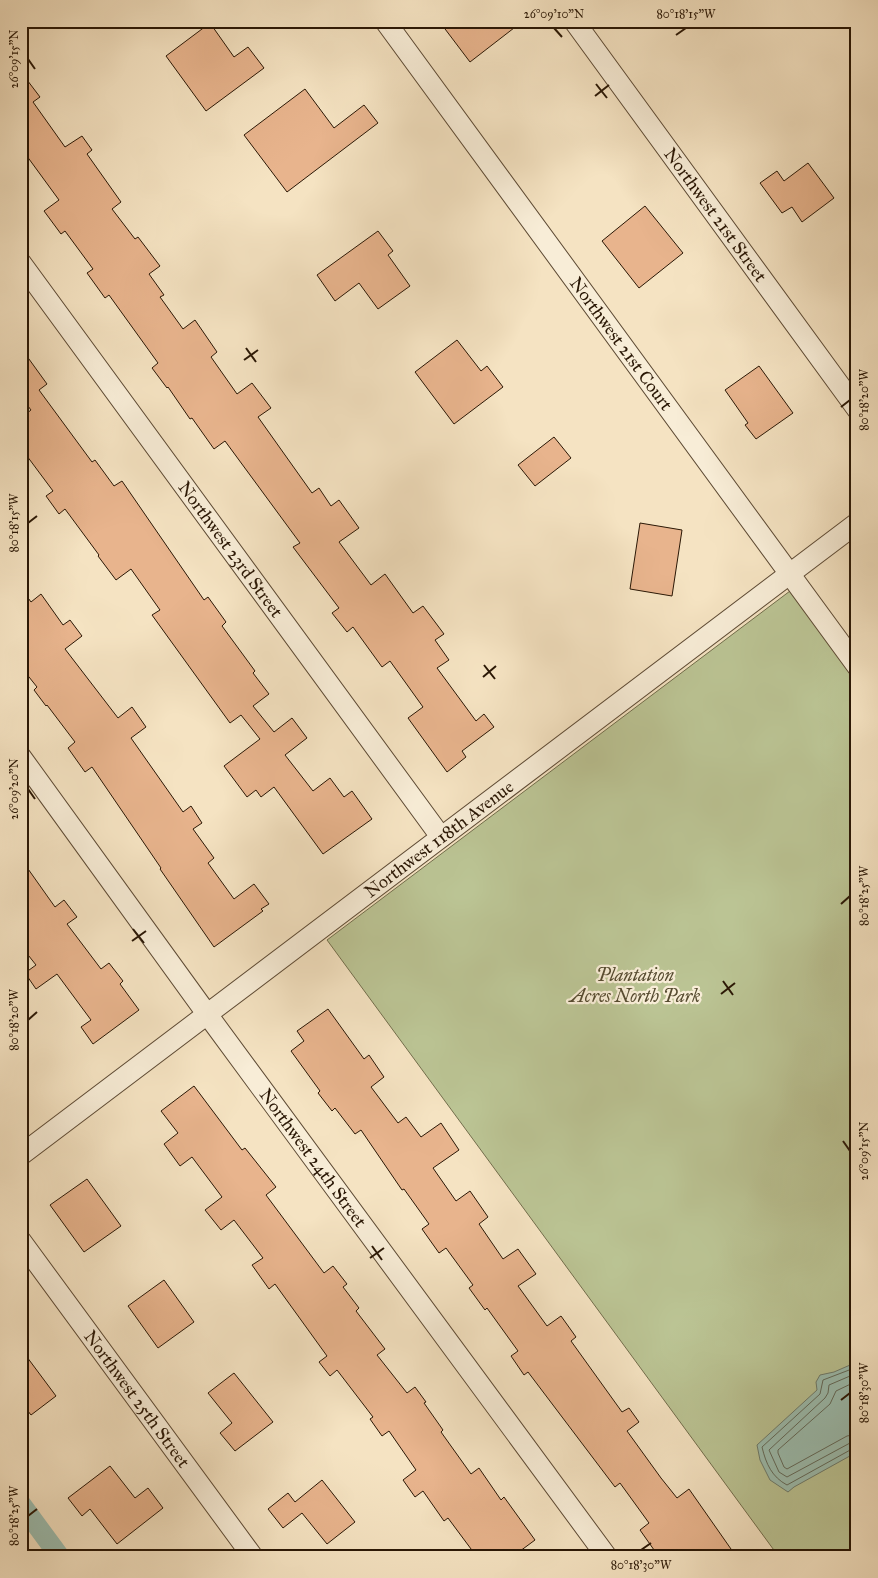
<svg xmlns="http://www.w3.org/2000/svg" width="878" height="1578" font-family="'IM FELL Great Primer',serif">
	<style>
		.green { fill: #bbc494; stroke: #726e4c }
		.water { fill: #9cbeb0; stroke: #6e7b6c }
		.lines { fill: none; stroke-linecap: round; stroke-linejoin: round }
		.shore { stroke: #636a5a; stroke-width: 1 }
		.canal { stroke: #9cbeb0; stroke-width: 20 }
		.building { fill: #e8b48d; stroke: #2a1705 }
		.street-casing { stroke: #5d4a34; stroke-width: 22 }
		.street { stroke: #f8edd7; stroke-width: 20 }
		.ticks { fill: none; stroke: #2a1705; stroke-width: 2 }
		.labels { text-anchor: middle; dominant-baseline: central; stroke-width: 4.5; stroke-linejoin: round; paint-order: stroke }
		.street-label { font-size: 18px; fill: #2a1705; stroke: #f8edd7 }
		.park-label { font-size: 18px; font-style: italic; fill: #564b30; stroke: #f8edd7 }
		.neatline { fill: none; stroke: #2a1705; stroke-width: 2 }
		.ticks-label { font-size: 12px; text-anchor: middle; fill: #2a1705 }
	</style>
	<rect width="100%" height="100%" fill="#f5e3c2"/>
	<filter id="stains"><feTurbulence type="fractalNoise" baseFrequency=".004" numOctaves="4"/><feColorMatrix values="0 0 0 0 .2 0 0 0 0 .09 0 0 0 0 .02 0 0 0 .5 -.17"/></filter>
	<radialGradient id="worn" r=".72"><stop offset=".6" stop-color="#630" stop-opacity="0"/><stop offset="1" stop-color="#630" stop-opacity=".3"/></radialGradient>
	<path class="green" d="M790,591L857,682V1557H779L327,940Z"/>
	<path class="water" d="M857,1362V1452L794,1487L788,1492L770,1480L760,1460L757,1445L817,1390L816,1382L820,1375L834,1372Z"/>
	<g class="lines">
		<g class="shore">
			<path d="M857,1367L823,1380L820,1394L762,1447C766,1464 772,1477 787,1485L852,1449L857,1448"/>
			<path d="M857,1373L829,1385L828,1393L825,1398L769,1450L779,1472L787,1477L850,1443L857,1442"/>
			<path d="M857,1381L836,1391L830,1404L778,1450V1453L784,1467L787,1469L847,1436L857,1434"/>
		</g>
		<path class="canal" d="M21,1504L60,1557"/>
	</g>
	<g class="building">
		<path d="M439,21H523L470,62Z"/>
		<path d="M210,23L234,57L248,47L264,68L206,111L166,56Z"/>
		<path d="M21,72L40,97L33,102L65,147L82,136L92,150L87,154L121,202L112,209L135,239L138,237L160,266L149,274L164,295L160,297L183,329L195,320L217,352L211,357L237,394L252,383L271,408L258,417L312,493L319,488L331,506L339,500L359,528L339,542L371,585L385,574L413,613L423,606L444,634L435,640L449,660L437,668L476,721L484,714L494,727L462,751L466,757L447,772L408,718L423,707L390,661L382,667L353,627L347,632L332,613L339,608L293,547L300,543L225,441L214,449L192,418L190,419L168,387L167,388L152,368L158,363L109,295L105,298L87,273L93,269L65,231L61,234L44,211L59,200L21,148Z"/>
		<path d="M305,89L334,128L364,105L378,123L287,192L244,135Z"/>
		<path d="M808,163L834,198L802,222L792,207L782,213L760,183L777,171L784,181Z"/>
		<path d="M645,206L683,253L639,288L602,241Z"/>
		<path d="M378,231L393,251L388,255L410,286L378,309L359,283L335,301L317,275Z"/>
		<path d="M457,340L481,371L487,366L503,387L454,424L415,372Z"/>
		<path d="M21,348L47,384L39,390L92,462L95,460L114,486L122,481L204,600L208,597L226,622L222,626L255,671L253,673L269,694L253,706L274,732L292,718L307,738L285,755L313,791L330,778L344,797L352,791L372,819L323,854L274,787L261,797L256,790L247,797L224,766L260,739L241,715L230,723L152,615L160,610L131,569L116,580L98,556L99,555L65,509L59,514L46,496L53,491L21,448V418L31,410L21,397Z"/>
		<path d="M759,366L793,413L756,439L745,425L748,423L725,390Z"/>
		<path d="M554,437L571,458L535,486L518,465Z"/>
		<path d="M640,523L682,530L672,596L630,589Z"/>
		<path d="M21,588L31,602L41,594L63,625L70,620L82,636L65,649L118,718L132,707L146,727L131,738L183,812L191,806L202,823L193,829L214,858L208,863L234,899L254,884L269,904L261,909L263,911L214,947L160,869L161,868L92,767L85,772L68,748L75,742L47,705L46,706L34,690L37,687L21,667Z"/>
		<path d="M21,859L55,907L64,900L77,917L67,924L101,969L109,963L123,981L120,984L139,1010L93,1044L81,1027L91,1020L57,974L36,989L25,973L36,965L21,946Z"/>
		<path d="M328,1009L364,1059L369,1055L384,1077L371,1087L398,1123L406,1117L421,1137L441,1123L459,1150L433,1168L456,1201L470,1191L488,1217L479,1224L503,1259L518,1249L536,1274L518,1286L547,1326L561,1316L576,1337L571,1341L622,1412L629,1408L639,1422L627,1431L661,1478L677,1498L689,1489L731,1549L721,1557H659L640,1530L649,1523L620,1483L615,1487L528,1372L524,1375L511,1356L518,1351L487,1308L485,1310L469,1288L473,1285L446,1248L439,1253L422,1229L429,1224L404,1189L402,1190L361,1130L355,1134L335,1108L332,1111L318,1093L320,1091L291,1051L304,1041L297,1031Z"/>
		<path d="M194,1086L242,1150L245,1148L276,1187L266,1195L324,1273L333,1266L347,1284L343,1287L359,1308L356,1311L385,1349L377,1355L407,1393L415,1387L426,1402L424,1403L443,1430L441,1432L471,1474L479,1468L501,1500L504,1497L535,1540L512,1557H477L448,1518L444,1521L423,1491L415,1497L403,1480L416,1470L389,1431L382,1436L370,1419L373,1417L337,1370L330,1376L319,1362L327,1356L275,1284L269,1289L252,1265L263,1258L234,1220L221,1230L205,1210L222,1197L192,1157L180,1166L164,1144L178,1133L161,1111Z"/>
		<path d="M87,1179L121,1226L84,1252L50,1205Z"/>
		<path d="M164,1280L194,1322L158,1348L128,1306Z"/>
		<path d="M21,1349L56,1396L31,1415L21,1402Z"/>
		<path d="M234,1373L273,1422L235,1451L220,1433L232,1423L208,1393Z"/>
		<path d="M110,1466L135,1498L148,1488L163,1508L117,1544L90,1509L82,1516L68,1498Z"/>
		<path d="M322,1480L355,1522L327,1544L302,1513L283,1528L268,1509L288,1493L295,1502Z"/>
	</g>
	<g class="lines">
		<g class="street-casing">
			<g id="street">
				<path id="s1" d="M385,21L857,666"/>
				<path id="s2" d="M574,21L857,409"/>
				<path id="s3" d="M21,263L441,837"/>
				<path id="s4" d="M21,757L207,1014L607,1557"/>
				<path id="s5" d="M21,1155L857,523"/>
				<path id="s6" d="M21,1241L253,1557"/>
			</g>
		</g>
		<use href="#street" class="street"/>
	</g>
	<path class="ticks" d="M554,28L562,37M676,35L686,28M28,59L35,69M596,84L607,98M595,96L609,85M246,348L256,362M244,360L258,350M841,407L850,400M28,523L37,516M484,665L495,679M483,677L496,666M28,789L35,799M841,904L850,896M133,929L144,943M132,941L146,931M723,981L733,995M721,994L735,983M28,1020L37,1012M843,1141L850,1151M372,1246L382,1260M370,1258L384,1248M841,1400L850,1393M28,1516L37,1509M641,1550L651,1543"/>
	<g class="labels">
		<g class="street-label">
			<text stroke="none"><textPath href="#s2" startOffset="240">Northwest 21st Street</textPath></text>
			<text stroke="none"><textPath href="#s1" startOffset="400">Northwest 21st Court</textPath></text>
			<text stroke="none"><textPath href="#s3" startOffset="355">Northwest 23rd Street</textPath></text>
			<text stroke="none"><textPath href="#s5" startOffset="524">Northwest 118th Avenue</textPath></text>
			<text stroke="none"><textPath href="#s4" startOffset="496">Northwest 24th Street</textPath></text>
			<text stroke="none"><textPath href="#s6" startOffset="196">Northwest 25th Street</textPath></text>
		</g>
		<g class="park-label">
			<text x="635" y="975">Plantation<tspan x="635" dy="21">Acres North Park</tspan></text>
		</g>
	</g>
	<rect width="878" height="1578" fill="none" stroke="#f5e3c2" stroke-width="55"/>
	<rect x="28" y="28" width="822" height="1522" class="neatline"/>
	<g class="ticks-label">
		<text x="554" y="18">26°09'10"N</text>
		<text x="686" y="18">80°18'15"W</text>
		<text transform="translate(14 59) rotate(-90)" y="4">26°09'15"N</text>
		<text transform="translate(864 400) rotate(-90)" y="4">80°18'20"W</text>
		<text transform="translate(14 523) rotate(-90)" y="4">80°18'15"W</text>
		<text transform="translate(14 789) rotate(-90)" y="4">26°09'20"N</text>
		<text transform="translate(864 896) rotate(-90)" y="4">80°18'25"W</text>
		<text transform="translate(14 1020) rotate(-90)" y="4">80°18'20"W</text>
		<text transform="translate(864 1151) rotate(-90)" y="4">26°09'15"N</text>
		<text transform="translate(864 1393) rotate(-90)" y="4">80°18'30"W</text>
		<text transform="translate(14 1516) rotate(-90)" y="4">80°18'25"W</text>
		<text x="641" y="1569">80°18'30"W</text>
	</g>
	<rect width="100%" height="100%" filter="url(#stains)"/>
	<rect width="100%" height="100%" fill="url(#worn)"/>
</svg>
